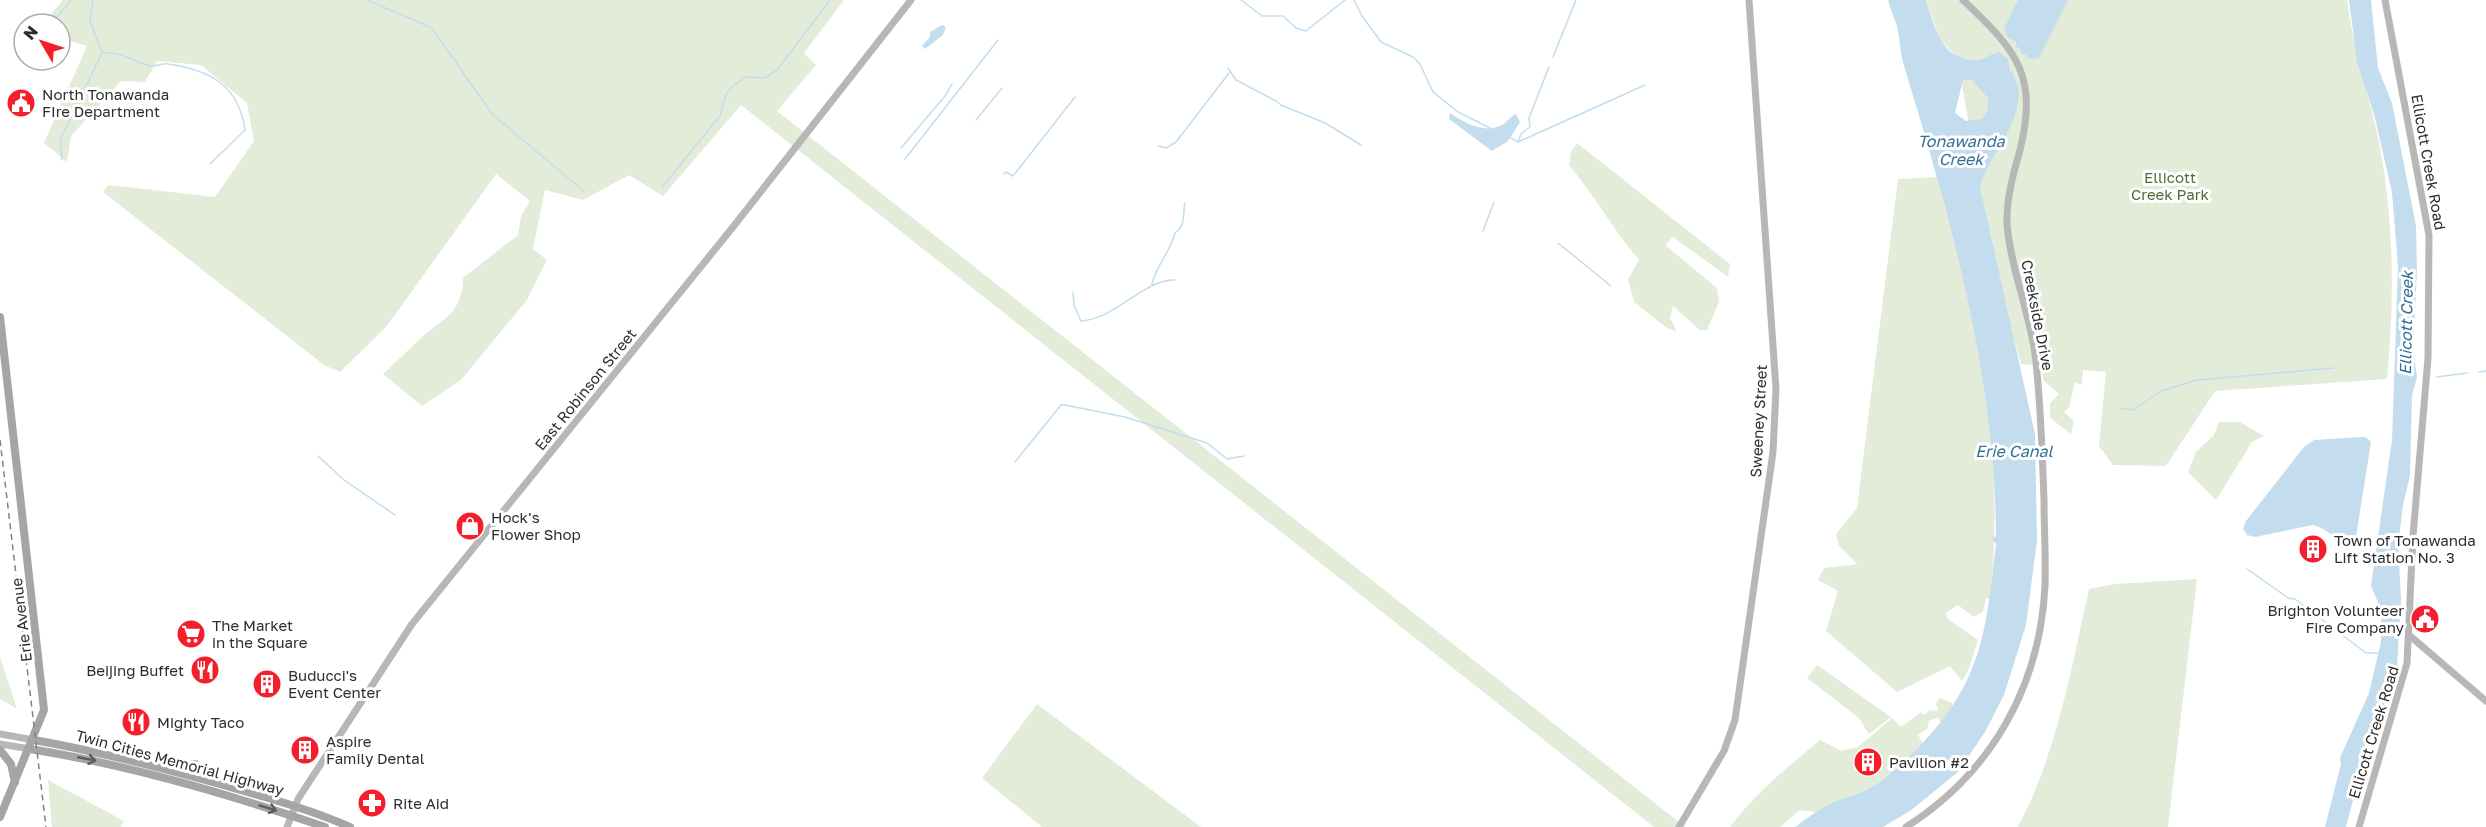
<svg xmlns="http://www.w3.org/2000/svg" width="2486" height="827" font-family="'Golos Text',sans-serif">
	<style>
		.green { fill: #e3ecd9 }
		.water { fill: #c3ddee; fill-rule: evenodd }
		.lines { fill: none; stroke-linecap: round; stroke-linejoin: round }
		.stream { stroke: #c3ddee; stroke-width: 1.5 }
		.secondary { stroke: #b7b7b7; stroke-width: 7 }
		.primary { stroke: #a5a5a5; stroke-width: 8 }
		.rail { stroke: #828282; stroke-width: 1.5; stroke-dasharray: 6 4.5; stroke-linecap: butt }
		.oneway { stroke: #5d5d5d }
		.labels { text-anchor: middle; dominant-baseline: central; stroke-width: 6; stroke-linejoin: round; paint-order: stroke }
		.poi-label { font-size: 15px; fill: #2d2d2d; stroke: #fff; text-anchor: start }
		.street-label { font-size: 15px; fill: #2d2d2d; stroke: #fff }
		.park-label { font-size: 15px; fill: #506c37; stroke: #fff }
		.water-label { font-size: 16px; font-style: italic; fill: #347096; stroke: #fff }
	</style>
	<rect width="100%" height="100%" fill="#fff"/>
	<g class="green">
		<path d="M63,0H844L804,53L816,65L777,111L1685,827H1654L741,105L663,196L629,175L583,200L545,190L533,249L547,260L527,300L461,380L422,406L383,374C396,362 408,350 421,338C443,318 463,313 463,278L518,235L521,216L530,201L496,174L387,326L340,372L324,365L103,192L108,185L215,197L254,141L247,103L201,65L157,61L145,82L121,81L71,136L67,162L44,143L87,46L60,38V24H46V20Z"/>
		<path d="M1926,0H2347C2353,47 2367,88 2377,133C2394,212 2395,299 2387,379L2215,391L2166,466L2113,465L2099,446L2106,372L2083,370L2082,385L2075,382L2069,408L2064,412L2074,421L2071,434L2050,418V403L2059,394L2044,381L2041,366L2021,364L2006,312L1980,187L1957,57L1940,40Z"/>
		<path d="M1577,143L1730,264L1728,277L1673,237L1665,245L1717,288L1719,302L1707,330H1700L1673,306L1670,318L1677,332L1667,328L1634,302L1628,279L1639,260C1613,229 1594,195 1569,165L1571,152Z"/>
		<path d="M1937,177C1949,227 1965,277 1975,327C1993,418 2000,508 1990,600L1986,598L1983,612L1974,617L1958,605L1946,613L1948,619L1978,640L1968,671L1962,681L1950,666L1897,692L1826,631L1838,591L1818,580L1824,568L1857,564L1839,546L1836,534L1857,508L1898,179Z"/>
		<path d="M2219,422H2240L2264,436L2252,442L2216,500L2188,472L2196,452L2214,435Z"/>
		<path d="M2197,579L2168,827H2018C2057,752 2071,670 2089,589L2115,584Z"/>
		<path d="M0,657L17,709L0,699Z"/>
		<path d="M1817,665L1891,717L1869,734L1859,718L1807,678Z"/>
		<path d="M1940,698L1952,703L1953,717L1946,723H1941L1938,717L1929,721L1927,729L1918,735L1924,745L1899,769L1870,788L1815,812L1800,810L1780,827H1730C1755,793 1788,767 1820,740L1841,751L1858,747L1892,718L1901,727L1921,712L1925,715L1929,710L1938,711L1936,704Z"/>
		<path d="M1037,704L1201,827H1042L982,778Z"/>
		<path d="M48,780L124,821L121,827H52Z"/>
	</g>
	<g class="water">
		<path d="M1888,0H1926C1935,28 1941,61 1977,60C1985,60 1991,53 1999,52L2008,59L2010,72H2013C2013,80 2019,84 2019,93C2018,129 1989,155 1980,187L2035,434L2037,540L2026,625L2004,695L1985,732L1958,772L1910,811L1883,827H1795C1807,818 1819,809 1834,802C1846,797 1860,794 1872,787C1890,776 1903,763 1918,748C1982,682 1986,632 1996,544L1992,539L1996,536C1995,374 1951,220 1904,66C1900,53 1900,39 1897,26C1894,17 1890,9 1888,0ZM1963,80H1972L1988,98V109L1982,119L1966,121L1955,113Z"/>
		<path d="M2018,0H2068L2039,58L2028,59L2026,54L2023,55L2018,47H2016V42L2008,38L2004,29Z"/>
		<path d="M2349,0H2371L2378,68L2392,103L2416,226L2417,271L2413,349L2417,377L2412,396L2410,476L2403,505L2398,545L2401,599L2397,667L2386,702L2378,712L2371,730L2346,827H2325L2341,764L2340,758L2369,693L2381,642V609L2371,586L2392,440L2398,266L2392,192L2374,114L2357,62Z"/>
		<path d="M942,25L946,27L943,35L925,49L922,46L930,37V32Z"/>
		<path d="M1450,113C1465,123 1487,136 1505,123C1509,120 1511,116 1516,114L1520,122L1508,141L1492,151L1449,119Z"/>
		<path d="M2360,437H2366L2371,442L2355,543L2350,546C2337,541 2328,529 2313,525L2255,537L2247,535L2243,529L2246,521L2304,447L2314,440Z"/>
	</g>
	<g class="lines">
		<g class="stream">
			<path d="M367,0L432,28L492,114L584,191"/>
			<path d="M1241,0L1262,16H1283L1296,28L1306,31L1345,0"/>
			<path d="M1354,0L1362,16L1381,42L1413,57L1420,64L1433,92L1458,112L1490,128"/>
			<path d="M49,17L58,16L71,0"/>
			<path d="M102,53C124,51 131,62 151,66C156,67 162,63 168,64C211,70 239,86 245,130L210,164"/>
			<path d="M1553,57L1576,0"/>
			<path d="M1549,67L1529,118L1530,127L1521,134L1518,142L1645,85"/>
			<path d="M1228,68L1236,80L1276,101L1281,105L1325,123L1361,145"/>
			<path d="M976,120L1002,88"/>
			<path d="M1511,138L1518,142"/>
			<path d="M1158,146L1166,148L1176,142L1229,73"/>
			<path d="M901,148L945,96L952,84"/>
			<path d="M905,159L998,40"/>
			<path d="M62,160L60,140L102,53L90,21L93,0"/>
			<path d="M1004,174L1006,172L1013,176L1075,97"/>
			<path d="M663,186L720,116L726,94L731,88L745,77L765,78L777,70L830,0"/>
			<path d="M1483,231L1494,202"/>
			<path d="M1558,243L1611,286"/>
			<path d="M1152,284C1156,265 1170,253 1175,233C1187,224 1182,215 1185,203"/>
			<path d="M1073,292L1074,305L1081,321C1116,319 1144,279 1175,280"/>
			<path d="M2479,372L2486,371"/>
			<path d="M2437,377L2467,373"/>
			<path d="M2119,408L2133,410L2161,391L2197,380L2334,368"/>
			<path d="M318,456L344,480L395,515"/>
			<path d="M1015,462L1061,405H1065L1125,417L1207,443L1227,459L1244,456"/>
			<path d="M2247,569L2288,598L2295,599L2366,653H2379"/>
		</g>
		<g class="secondary">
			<path d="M2409,635L2486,701"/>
			<path d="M0,734L34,740"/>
			<path d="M0,744L30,749"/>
			<path d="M287,827L298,799L412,624L733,227L911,0"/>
			<path d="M1679,827L1724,751L1735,720L1773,452L1776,389L1749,0"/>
			<path d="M1906,827C1991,773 2040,687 2045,586C2046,557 2044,528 2044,499C2042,451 2041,402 2035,354C2029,311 2011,269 2007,225C2006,201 2012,177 2019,154C2039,76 2018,52 1963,0"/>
			<path d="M2359,827L2407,663L2413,536L2428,358L2429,235L2385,0"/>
		</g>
		<g class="primary">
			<path d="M0,317L44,710L0,817"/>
			<path d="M34,740C96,751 155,766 216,783C261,796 307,808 350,827"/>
			<path d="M30,749C130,765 229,794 325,827"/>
			<path d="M0,750L11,764L15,782"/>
			<path d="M170,769L195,764"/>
			<path d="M247,782L266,795"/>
		</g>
		<path class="rail" d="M0,440L46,827"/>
	</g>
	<defs><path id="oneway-shaft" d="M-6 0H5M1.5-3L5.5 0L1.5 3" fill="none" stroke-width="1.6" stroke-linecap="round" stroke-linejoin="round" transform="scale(1.5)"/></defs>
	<g class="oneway">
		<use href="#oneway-shaft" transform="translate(87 759) rotate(11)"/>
		<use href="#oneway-shaft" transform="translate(268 808) rotate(17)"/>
	</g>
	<defs>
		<g id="civic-disc" transform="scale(1.5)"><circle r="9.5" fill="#f51e2d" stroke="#fff"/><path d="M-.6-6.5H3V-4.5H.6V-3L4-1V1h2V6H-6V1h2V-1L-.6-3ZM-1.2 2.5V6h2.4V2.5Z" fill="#fff"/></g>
		<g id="shop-disc" transform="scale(1.5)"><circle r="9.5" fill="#f51e2d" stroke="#fff"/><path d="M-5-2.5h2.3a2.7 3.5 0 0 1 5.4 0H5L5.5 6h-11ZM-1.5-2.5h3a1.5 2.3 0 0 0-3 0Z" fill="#fff"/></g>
		<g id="building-disc" transform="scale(1.5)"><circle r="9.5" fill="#f51e2d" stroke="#fff"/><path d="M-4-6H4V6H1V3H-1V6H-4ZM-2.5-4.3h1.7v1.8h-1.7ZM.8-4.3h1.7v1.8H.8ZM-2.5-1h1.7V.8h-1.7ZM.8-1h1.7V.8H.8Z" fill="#fff"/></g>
		<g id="supermarket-disc" transform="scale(1.5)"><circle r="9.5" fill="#f51e2d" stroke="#fff"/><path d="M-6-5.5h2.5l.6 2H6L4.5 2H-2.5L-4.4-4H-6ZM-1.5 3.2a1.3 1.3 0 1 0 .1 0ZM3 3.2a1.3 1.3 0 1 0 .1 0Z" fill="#fff"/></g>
		<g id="restaurant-disc" transform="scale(1.5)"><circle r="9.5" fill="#f51e2d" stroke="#fff"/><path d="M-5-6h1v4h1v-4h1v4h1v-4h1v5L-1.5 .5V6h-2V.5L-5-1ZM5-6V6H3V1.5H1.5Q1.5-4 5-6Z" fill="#fff"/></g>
		<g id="pharmacy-disc" transform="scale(1.5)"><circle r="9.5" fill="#f51e2d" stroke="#fff"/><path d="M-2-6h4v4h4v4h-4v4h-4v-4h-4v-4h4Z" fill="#fff"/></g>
	</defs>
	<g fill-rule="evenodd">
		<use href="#civic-disc" x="21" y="103"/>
		<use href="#shop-disc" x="470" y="526"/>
		<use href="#building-disc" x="2313" y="549"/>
		<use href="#civic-disc" x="2425" y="619"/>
		<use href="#supermarket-disc" x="191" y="634"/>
		<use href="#restaurant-disc" x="205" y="670"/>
		<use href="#building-disc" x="267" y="684"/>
		<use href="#restaurant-disc" x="136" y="722"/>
		<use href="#building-disc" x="305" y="750"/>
		<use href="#building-disc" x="1868" y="762"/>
		<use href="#pharmacy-disc" x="372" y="803"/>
	</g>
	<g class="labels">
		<g class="poi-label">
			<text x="42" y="94">North Tonawanda<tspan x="42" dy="17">FIre Department</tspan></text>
			<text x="491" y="517">Hock's<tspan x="491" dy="17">Flower Shop</tspan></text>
			<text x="2334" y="540">Town of Tonawanda<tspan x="2334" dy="17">Lift Station No. 3</tspan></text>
			<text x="2404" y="610" text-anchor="end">Brighton Volunteer<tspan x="2404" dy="17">Fire Company</tspan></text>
			<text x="212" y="625">The Market<tspan x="212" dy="17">in the Square</tspan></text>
			<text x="184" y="670" text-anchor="end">Beijing Buffet</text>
			<text x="288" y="675">Buducci's<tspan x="288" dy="17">Event Center</tspan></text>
			<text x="157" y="722">Mighty Taco</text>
			<text x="326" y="741">Aspire<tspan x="326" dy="17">Family Dental</tspan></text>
			<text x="1889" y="762">Pavilion #2</text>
			<text x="393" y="803">Rite Aid</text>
		</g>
		<g class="street-label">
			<text transform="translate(2429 162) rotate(80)">Ellicott Creek Road</text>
			<text transform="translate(2038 315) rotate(79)">Creekside Drive</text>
			<text transform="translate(585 389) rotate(-51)">East Robinson Street</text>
			<text transform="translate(1758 421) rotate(-87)">Sweeney Street</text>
			<text transform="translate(21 620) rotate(-97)">Erie Avenue</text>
			<text transform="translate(2373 732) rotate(-73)">Ellicott Creek Road</text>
			<text transform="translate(180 762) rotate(15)">Twin Cities Memorial Highway</text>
		</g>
		<g class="park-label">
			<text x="2170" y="177">Ellicott<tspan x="2170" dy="17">Creek Park</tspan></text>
		</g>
		<g class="water-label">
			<text x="1961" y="141">Tonawanda<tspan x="1961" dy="18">Creek</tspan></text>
			<text transform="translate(2406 323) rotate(-89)">Ellicott Creek</text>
			<text x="2014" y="451">Erie Canal</text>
		</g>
	</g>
	<g transform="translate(42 42) rotate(309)"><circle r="28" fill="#ffffff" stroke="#ababab" stroke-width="1.5"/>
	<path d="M0-4.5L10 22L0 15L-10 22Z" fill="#f51e2d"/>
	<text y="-9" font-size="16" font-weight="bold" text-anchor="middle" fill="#2d2d2d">N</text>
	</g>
</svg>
